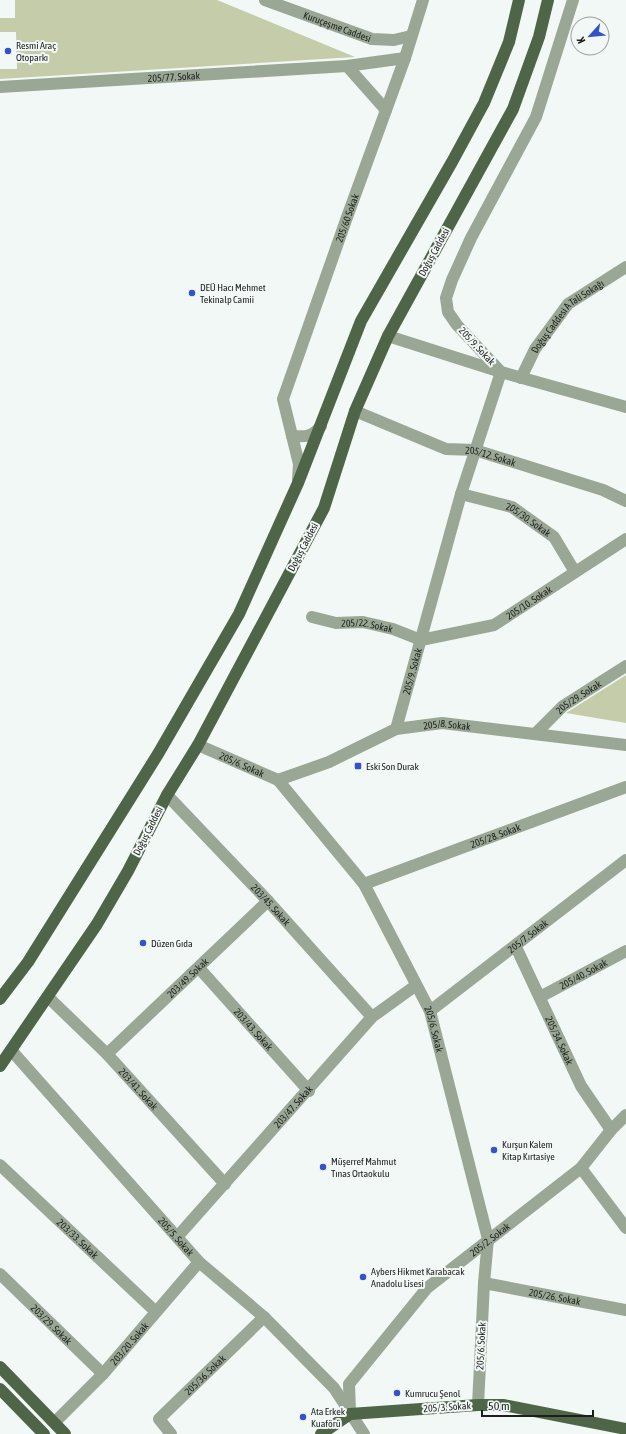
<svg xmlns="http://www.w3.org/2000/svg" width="626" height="1434" font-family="'Asap Condensed',sans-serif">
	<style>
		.green { fill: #c5ccaa }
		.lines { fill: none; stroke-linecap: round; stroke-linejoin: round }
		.minor { stroke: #9aa795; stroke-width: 12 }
		.major { stroke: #4e6647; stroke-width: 12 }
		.poi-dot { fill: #3652c4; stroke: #f2f8f5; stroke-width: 1.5 }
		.labels { text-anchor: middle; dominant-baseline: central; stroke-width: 4; stroke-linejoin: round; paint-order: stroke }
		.street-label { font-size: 10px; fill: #1c1e1d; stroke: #f2f8f5 }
		.poi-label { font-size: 10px; fill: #1c1e1d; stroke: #f2f8f5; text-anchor: start }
	</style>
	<rect width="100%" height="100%" fill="#f2f8f5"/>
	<g class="green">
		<path d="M15,0H217L355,57L0,79V69H17L16,32H0V18H15Z"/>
		<path d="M626,675V723L566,713Z"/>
	</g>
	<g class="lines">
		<g class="minor">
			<path id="s1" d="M265,0L372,39L394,40L411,36"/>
			<path d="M347,66L386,110"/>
			<path id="s2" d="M0,87L347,66L405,58"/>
			<path d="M388,336L501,372L626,407"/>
			<path id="s3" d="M521,378L535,349L568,304L626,267"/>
			<path id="s4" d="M355,411L446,449L475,450L603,490L626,501"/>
			<path d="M292,436C306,437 312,437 321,426"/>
			<path id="s5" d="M298,480L299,464L283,399L346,220L405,58L423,0"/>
			<path id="s6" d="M461,494L512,507L554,537L575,572"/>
			<path id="s7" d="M312,617L336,623L363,622L393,629L421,640"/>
			<path id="s8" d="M421,640L494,625L626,539"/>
			<path id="s9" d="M396,729L461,494L501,372L457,325L448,312L446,298L452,280L471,238L536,117L573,0"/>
			<path id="s10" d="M536,733L563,706L626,666"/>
			<path id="s11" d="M198,745L278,780L364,884L430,1011L488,1239L484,1283L478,1405"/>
			<path id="s12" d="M278,780L329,762L396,729L442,723L626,745"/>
			<path id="s13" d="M167,795L268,901L372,1017"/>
			<path id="s14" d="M364,884L626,787"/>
			<path id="s15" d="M516,947L581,1086L611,1130"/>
			<path id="s16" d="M199,968L309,1091"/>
			<path id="s17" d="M48,997L107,1054L225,1184"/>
			<path id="s18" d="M540,997L626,951"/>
			<path id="s19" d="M430,1011L626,860"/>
			<path id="s20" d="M11,1050L199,1262L264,1317L334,1388L364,1434"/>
			<path id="s21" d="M107,1054L268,901"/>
			<path id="s22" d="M0,1165L156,1312"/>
			<path d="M581,1168L626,1228"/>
			<path id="s23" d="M178,1236L372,1017L415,986"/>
			<path id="s24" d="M0,1274L103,1374"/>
			<path id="s25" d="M484,1283L626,1310"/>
			<path id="s26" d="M350,1412L349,1384L427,1288L581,1168L611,1130L626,1115"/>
			<path id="s27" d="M55,1422L103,1374L199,1262"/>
			<path id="s28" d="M171,1434L159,1419L264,1317"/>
		</g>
		<g class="major">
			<path d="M0,999L28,962L158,754L239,614L298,483L361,321L452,162L484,103L509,42L519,0"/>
			<path d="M0,1066L97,924L128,871L167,795L198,745L324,508L355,411L388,336L513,109L539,37L548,0"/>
			<path d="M0,1367L65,1434"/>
			<path d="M0,1389L44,1434"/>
			<path d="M321,1434L350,1414L478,1405H503L626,1429"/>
		</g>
	</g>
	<g class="poi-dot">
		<circle cx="8" cy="51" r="4"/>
		<circle cx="192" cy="293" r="4"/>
		<rect x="354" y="762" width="8" height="8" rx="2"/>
		<circle cx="143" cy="943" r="4"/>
		<circle cx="494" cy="1150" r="4"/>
		<circle cx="323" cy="1167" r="4"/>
		<circle cx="363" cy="1277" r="4"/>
		<circle cx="397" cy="1393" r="4"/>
		<circle cx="303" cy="1417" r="4"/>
	</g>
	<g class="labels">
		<g class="street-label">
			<text stroke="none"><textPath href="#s1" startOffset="77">Kuruçeşme Caddesi</textPath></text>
			<text stroke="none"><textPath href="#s2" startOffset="174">205/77. Sokak</textPath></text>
			<text stroke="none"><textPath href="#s5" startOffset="275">205/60 Sokak</textPath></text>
			<text transform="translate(434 252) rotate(-61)">Doğuş Caddesi</text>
			<text stroke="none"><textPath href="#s3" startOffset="79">Doğuş Caddesi A Tali Sokağı</textPath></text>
			<text transform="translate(477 346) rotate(47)">205/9. Sokak</text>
			<text stroke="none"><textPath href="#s4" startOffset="144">205/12. Sokak</textPath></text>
			<text stroke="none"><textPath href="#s6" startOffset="73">205/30. Sokak</textPath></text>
			<text transform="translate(303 547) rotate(-62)">Doğuş Caddesi</text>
			<text stroke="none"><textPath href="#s8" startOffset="116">205/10. Sokak</textPath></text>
			<text stroke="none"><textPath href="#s7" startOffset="56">205/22. Sokak</textPath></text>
			<text stroke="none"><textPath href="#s9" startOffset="60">205/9. Sokak</textPath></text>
			<text stroke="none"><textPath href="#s10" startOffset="56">205/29. Sokak</textPath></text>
			<text stroke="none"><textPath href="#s12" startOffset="180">205/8. Sokak</textPath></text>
			<text stroke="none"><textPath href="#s11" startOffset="48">205/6. Sokak</textPath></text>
			<text transform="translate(148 831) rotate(-63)">Doğuş Caddesi</text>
			<text stroke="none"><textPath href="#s14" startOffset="140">205/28. Sokak</textPath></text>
			<text stroke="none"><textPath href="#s13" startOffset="151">203/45. Sokak</textPath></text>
			<text stroke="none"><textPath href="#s19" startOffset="123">205/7. Sokak</textPath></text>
			<text stroke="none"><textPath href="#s18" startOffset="49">205/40. Sokak</textPath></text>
			<text stroke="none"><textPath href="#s21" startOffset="111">203/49. Sokak</textPath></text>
			<text stroke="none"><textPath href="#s16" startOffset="82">203/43. Sokak</textPath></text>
			<text stroke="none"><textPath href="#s11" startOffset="384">205/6. Sokak</textPath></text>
			<text stroke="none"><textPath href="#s15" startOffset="103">205/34. Sokak</textPath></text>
			<text stroke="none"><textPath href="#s17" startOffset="129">203/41. Sokak</textPath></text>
			<text stroke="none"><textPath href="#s23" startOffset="173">203/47. Sokak</textPath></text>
			<text stroke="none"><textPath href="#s20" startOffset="249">205/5. Sokak</textPath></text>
			<text stroke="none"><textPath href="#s22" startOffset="107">203/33. Sokak</textPath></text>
			<text stroke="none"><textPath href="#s26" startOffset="231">205/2. Sokak</textPath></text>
			<text stroke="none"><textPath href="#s25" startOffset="72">205/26. Sokak</textPath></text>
			<text stroke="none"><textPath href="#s24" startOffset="72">203/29. Sokak</textPath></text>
			<text stroke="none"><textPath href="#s27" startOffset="108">203/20. Sokak</textPath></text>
			<text transform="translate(481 1346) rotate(-87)">205/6. Sokak</text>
			<text stroke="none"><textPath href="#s28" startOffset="83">205/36. Sokak</textPath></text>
			<text transform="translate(447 1407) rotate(-4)">205/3. Sokak</text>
		</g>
		<g class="poi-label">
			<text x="16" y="45">Resmi Araç<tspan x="16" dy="12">Otoparkı</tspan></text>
			<text x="200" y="287">DEÜ Hacı Mehmet<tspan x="200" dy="12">Tekinalp Camii</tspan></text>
			<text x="366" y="766">Eski Son Durak</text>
			<text x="151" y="943">Düzen Gıda</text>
			<text x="502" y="1144">Kurşun Kalem<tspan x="502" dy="12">Kitap Kırtasiye</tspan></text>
			<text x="331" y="1161">Müşerref Mahmut<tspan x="331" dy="12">Tınas Ortaokulu</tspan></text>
			<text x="371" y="1271">Aybers Hikmet Karabacak<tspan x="371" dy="12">Anadolu Lisesi</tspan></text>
			<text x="405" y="1393">Kumrucu Şenol</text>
			<text x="311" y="1411">Ata Erkek<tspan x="311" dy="12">Kuaförü</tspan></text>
		</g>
	</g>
	<g transform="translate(590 36) rotate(243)"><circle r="19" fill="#f2f8f5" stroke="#9ca19f"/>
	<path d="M0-3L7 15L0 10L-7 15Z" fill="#3652c4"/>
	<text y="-6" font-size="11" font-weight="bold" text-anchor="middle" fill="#1c1e1d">K</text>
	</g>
	<path d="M482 1410v6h111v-6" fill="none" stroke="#1c1e1d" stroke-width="2"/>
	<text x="488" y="1410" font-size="12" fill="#1c1e1d" stroke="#f2f8f5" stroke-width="3" paint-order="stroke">50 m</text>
</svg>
